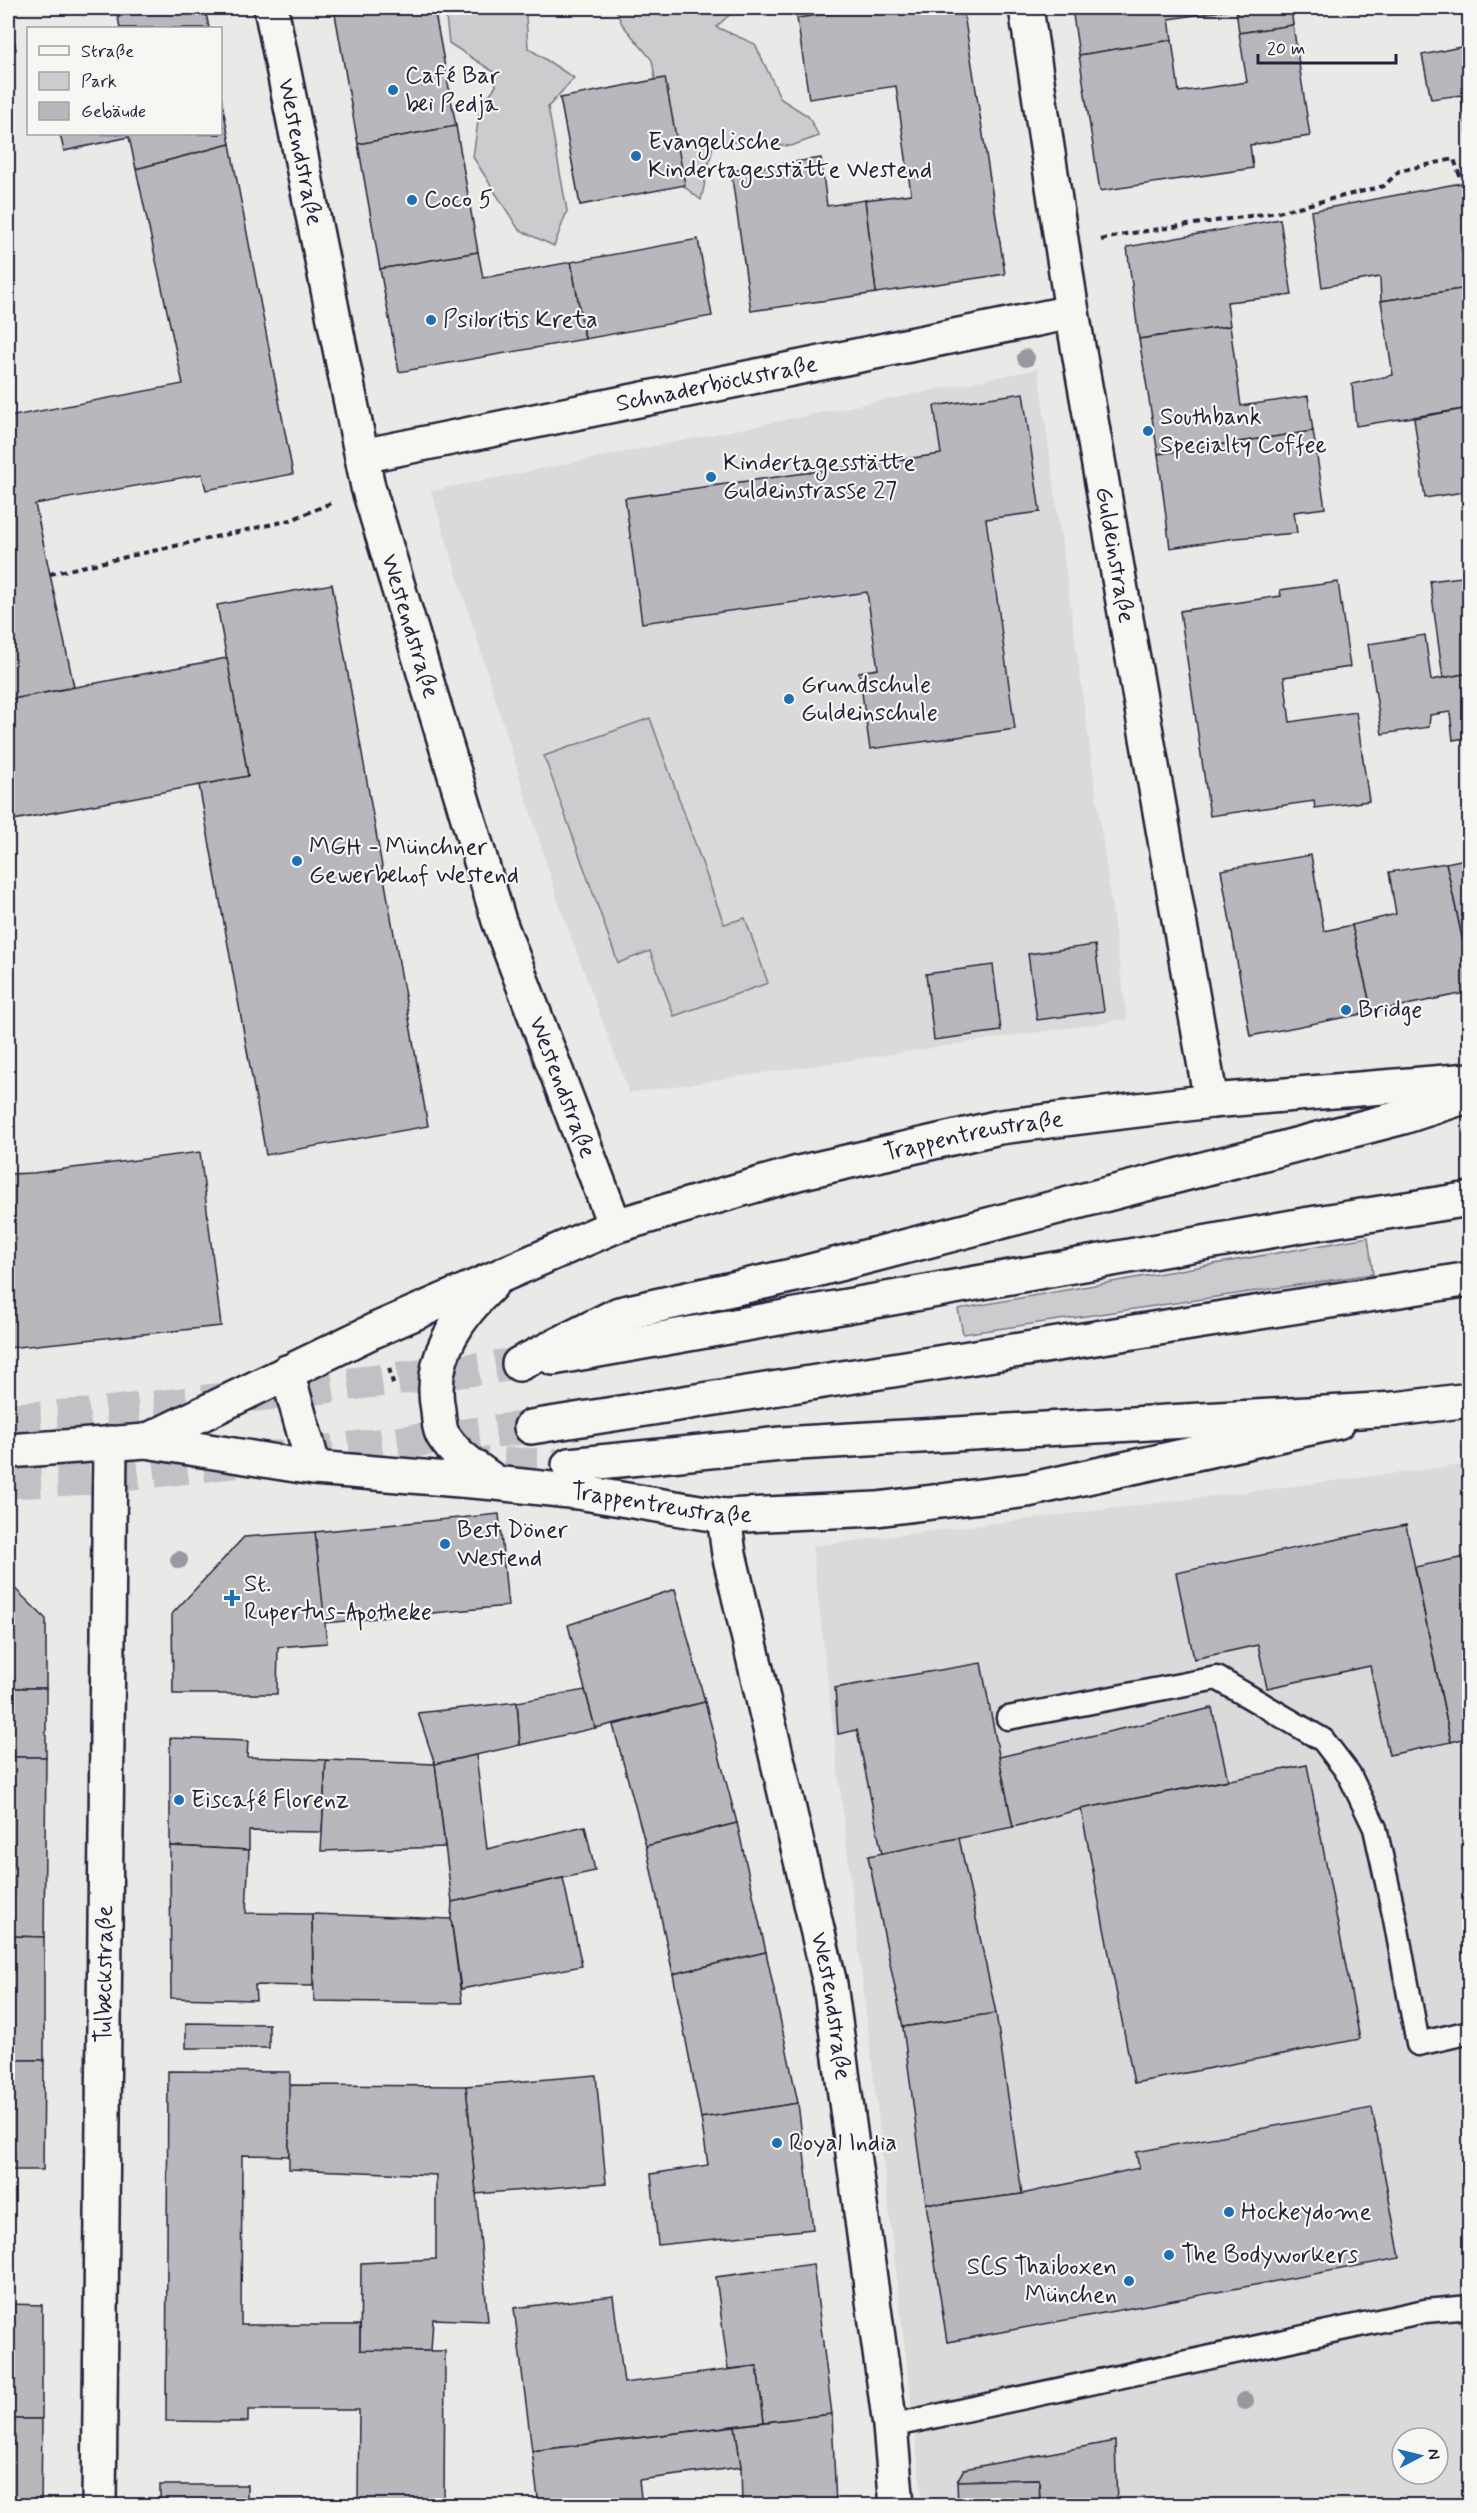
<svg xmlns="http://www.w3.org/2000/svg" width="1477" height="2513" font-family="Mynerve,sans-serif">
	<style>
		.built { fill: #dadada; fill-rule: evenodd }
		.green { fill: #ccccce; stroke: #777784; stroke-width: 1.5 }
		.building { fill: #b8b8bc; stroke: #22223b; stroke-width: 1.5 }
		.lines { fill: none; stroke-linecap: round; stroke-linejoin: round }
		.trunk-tunnel { stroke: #c1c1c5; stroke-width: 33; stroke-dasharray: 33 16; stroke-linecap: butt }
		.service-casing { stroke: #22223b; stroke-width: 27 }
		.minor-casing { stroke: #22223b; stroke-width: 38 }
		.primary-casing { stroke: #22223b; stroke-width: 38 }
		.trunk-casing { stroke: #22223b; stroke-width: 38 }
		.path { stroke: #22223b; stroke-width: 4; stroke-dasharray: 6 4.5; stroke-linecap: butt }
		.service { stroke: #f6f6f2; stroke-width: 22 }
		.minor { stroke: #f6f6f2; stroke-width: 33 }
		.primary { stroke: #f6f6f2; stroke-width: 33 }
		.trunk { stroke: #f6f6f2; stroke-width: 33 }
		.tree { fill: #9898a1 }
		.poi-dot { fill: #1f6fb2; stroke: #f6f6f2; stroke-width: 2 }
		.labels { text-anchor: middle; dominant-baseline: central; stroke-width: 4.5; stroke-linejoin: round; paint-order: stroke }
		.poi-label { font-size: 24px; fill: #22223b; stroke: #f6f6f2; text-anchor: start }
		.street-label { font-size: 24px; fill: #22223b; stroke: #f6f6f2 }
	</style>
	<rect width="100%" height="100%" fill="#e9e9e7"/>
	<filter id="ink" filterUnits="userSpaceOnUse"><feTurbulence type="fractalNoise" baseFrequency=".0167" numOctaves="2"/><feDisplacementMap in="SourceGraphic" scale="12" xChannelSelector="R" yChannelSelector="G"/><feConvolveMatrix kernelMatrix="1 2 1 2 8 2 1 2 1" color-interpolation-filters="sRGB"/></filter>
	<g filter="url(#ink)">
		<g class="built">
			<path d="M1038,369L1127,1019L629,1093L560,907L431,491Z"/>
			<path d="M1469,1464V2505H923L812,1546ZM1402,2438H1438V2474H1402Z"/>
		</g>
		<g class="green">
			<path d="M445,8H530L526,16L528,48L574,78L548,107L567,211L554,246L519,230L473,157L480,107L496,86L494,72L449,43Z"/>
			<path d="M615,8H737L716,27L755,44L781,99L808,116L819,136L791,146L731,142L713,146L701,200L671,176L652,60L622,24Z"/>
			<path d="M650,718L724,924L745,918L768,983L674,1016L650,951L618,963L544,756Z"/>
			<path d="M1368,1237L1373,1274L963,1334L958,1309Z"/>
		</g>
		<g class="building">
			<path d="M8,8L16,50L8,53Z"/>
			<path d="M116,8H145L118,17Z"/>
			<path d="M145,8H205L209,28H120L118,17Z"/>
			<path d="M334,8H370L335,14Z"/>
			<path d="M370,8H434L456,126L358,144L335,14Z"/>
			<path d="M871,8H963L1005,274L876,293L865,200L911,194L896,86L809,99L797,18Z"/>
			<path d="M1072,8H1291L1293,25L1239,33L1236,9L1169,19L1172,40L1079,55Z"/>
			<path d="M1293,25L1310,136L1250,145L1253,168L1100,191L1079,55L1172,40L1179,92L1247,82L1239,33Z"/>
			<path d="M1470,45V131L1467,132L1461,95L1431,99L1422,55Z"/>
			<path d="M665,78L685,185L580,205L560,98Z"/>
			<path d="M220,92L230,144L136,169L129,137L64,151L60,134H220Z"/>
			<path d="M456,126L478,252L380,269L358,144Z"/>
			<path d="M230,144L293,474L206,490L202,474L35,504L74,687L8,700V417L183,384L136,169Z"/>
			<path d="M821,158L827,206L865,200L876,293L751,311L731,171Z"/>
			<path d="M1461,183H1470V243L1461,245L1468,288L1381,301L1380,277L1322,287L1311,211Z"/>
			<path d="M1280,219L1292,295L1227,302L1230,326L1139,339L1127,247Z"/>
			<path d="M698,239L712,316L585,339L571,262Z"/>
			<path d="M478,252L483,278L571,262L585,339L399,372L380,269Z"/>
			<path d="M1468,288L1470,408L1356,426L1352,384L1393,375L1381,301Z"/>
			<path d="M1230,326L1241,406L1308,396L1313,431L1158,454L1139,339Z"/>
			<path d="M1023,393L1040,512L986,519L1015,729L870,749L859,672L878,669L867,592L642,623L625,498L941,454L934,406Z"/>
			<path d="M1470,408V491L1425,498L1414,418Z"/>
			<path d="M1313,431L1325,508L1294,512L1297,533L1236,538L1170,548L1158,454Z"/>
			<path d="M1470,576V673L1443,678L1430,581Z"/>
			<path d="M1338,582L1350,667L1284,677L1290,722L1356,712L1369,801L1315,808L1314,801L1210,816L1180,611L1281,596L1280,590Z"/>
			<path d="M332,584L428,1126L266,1155L199,785L248,776L217,605Z"/>
			<path d="M1425,635L1431,680L1470,673V737L1453,740L1450,712L1430,715L1429,727L1382,734L1368,644Z"/>
			<path d="M227,658L248,776L8,821V700Z"/>
			<path d="M1311,855L1324,931L1352,925L1372,1012L1250,1036L1221,870Z"/>
			<path d="M1470,858V975L1446,863Z"/>
			<path d="M1446,863L1470,975V992L1372,1012L1352,925L1396,914L1389,872Z"/>
			<path d="M1095,945L1104,1011L1037,1020L1028,954Z"/>
			<path d="M993,965L1001,1031L934,1040L926,974Z"/>
			<path d="M200,1152L221,1326L8,1348V1174L33,1173Z"/>
			<path d="M499,1514L508,1606L324,1623L315,1532Z"/>
			<path d="M1406,1525L1451,1742L1389,1755L1370,1666L1267,1688L1258,1645L1194,1659L1176,1573Z"/>
			<path d="M315,1532L327,1643L278,1647L277,1694H173L172,1614L244,1537Z"/>
			<path d="M1470,1556V1737L1451,1742L1415,1567Z"/>
			<path d="M8,1582L46,1619V1688H8Z"/>
			<path d="M675,1589L705,1702L595,1728L568,1625Z"/>
			<path d="M981,1663L1013,1827L882,1854L857,1730L838,1734L835,1688Z"/>
			<rect x="8" y="1688" width="38" height="69"/>
			<path d="M585,1690L595,1728L520,1745L517,1702Z"/>
			<path d="M517,1702L520,1745L435,1764L418,1713Z"/>
			<path d="M705,1702L737,1823L646,1846L613,1725Z"/>
			<path d="M1212,1708L1228,1780L1081,1809L1013,1827L999,1757Z"/>
			<path d="M170,1738L248,1741L247,1757L326,1760L322,1832L249,1831V1850L170,1846Z"/>
			<path d="M476,1755L487,1849L585,1826L595,1871L452,1902L435,1764Z"/>
			<path d="M8,1757H46L44,1937L8,1936Z"/>
			<path d="M326,1760L435,1764L445,1847L321,1851Z"/>
			<path d="M1307,1765L1360,2039L1134,2083L1081,1809Z"/>
			<path d="M737,1823L766,1952L673,1974L646,1846Z"/>
			<path d="M959,1838L996,2013L903,2027L868,1856Z"/>
			<path d="M170,1846L249,1850L246,1913L312,1914L313,1986L255,1985L256,2000L171,1998Z"/>
			<path d="M563,1878L582,1966L461,1989L451,1919L452,1902Z"/>
			<path d="M312,1914L451,1919L462,2003L314,2001Z"/>
			<path d="M8,1936L44,1937V2060H8Z"/>
			<path d="M766,1952L798,2103L701,2118L673,1974Z"/>
			<path d="M996,2013L1022,2194L945,2204L926,2203L903,2027Z"/>
			<path d="M186,2023L269,2024V2048H186Z"/>
			<path d="M8,2060H44L43,2170H8Z"/>
			<path d="M168,2071L290,2072L289,2156L242,2155L241,2325H360V2350L445,2351L444,2506H160V2485H247V2500L358,2501L359,2410H248V2422L166,2421Z"/>
			<path d="M596,2075L606,2183L476,2194L466,2086Z"/>
			<path d="M289,2085L466,2086L488,2321L433,2319L431,2351L360,2350L361,2263L436,2259V2175L289,2169Z"/>
			<path d="M798,2103L813,2229L658,2245L651,2174L708,2165L701,2118Z"/>
			<path d="M1372,2108L1400,2258L947,2342L926,2203L945,2204L1022,2194L1139,2168L1136,2152Z"/>
			<path d="M813,2264L832,2414L764,2422L757,2366L728,2369L716,2277Z"/>
			<path d="M613,2296L624,2383L757,2366L764,2422L532,2451L514,2308Z"/>
			<path d="M8,2304L42,2305V2419H8Z"/>
			<path d="M832,2414L836,2506H742L741,2467L735,2426Z"/>
			<path d="M8,2419H42L41,2506H8Z"/>
			<path d="M735,2426L741,2467L639,2480L642,2506H539L532,2451Z"/>
			<path d="M1115,2441L1117,2506H1040L1039,2479L957,2481L964,2469Z"/>
			<path d="M1039,2479L1040,2506H958L957,2481Z"/>
		</g>
		<g class="lines">
			<g class="trunk-tunnel">
				<path d="M8,1419L89,1415L519,1364"/>
				<path d="M455,1463L569,1465"/>
				<path d="M8,1482L96,1478L531,1427"/>
			</g>
			<g class="service-casing">
				<g id="service">
					<path d="M1008,1718L1217,1678L1323,1740L1349,1774L1375,1828L1395,1919L1418,2044L1470,2032"/>
					<path d="M890,2426L1425,2311L1470,2307"/>
				</g>
			</g>
			<g class="minor-casing">
				<g id="minor">
					<path id="s1" d="M271,8L368,487L499,921L615,1226"/>
					<path id="s2" d="M1026,8L1072,312L1211,1101"/>
					<path id="s3" d="M362,456L1072,312"/>
					<path d="M491,1285C456,1318 428,1360 438,1410C439,1419 439,1430 444,1437C457,1457 476,1468 495,1482"/>
					<path d="M287,1372L314,1468"/>
					<path id="s4" d="M146,1441L373,1331L615,1226L798,1173L1000,1127L1211,1101L1470,1080"/>
					<path id="s5" d="M8,1451L146,1441L314,1468L496,1483L578,1492L724,1516L877,1509L1028,1490L1338,1422"/>
					<path id="s6" d="M724,1516L729,1554L830,1984L890,2426L897,2506"/>
					<path id="s7" d="M99,2506L110,1443"/>
				</g>
			</g>
			<g class="primary-casing">
				<path id="primary" d="M1395,1409L1470,1400"/>
			</g>
			<g class="trunk-casing">
				<g id="trunk">
					<path d="M553,1358L1304,1225L1470,1199"/>
					<path d="M519,1364L619,1314L800,1274L1403,1117L1470,1095"/>
					<path d="M531,1427L1470,1279"/>
					<path d="M569,1465L781,1444L1395,1409"/>
				</g>
			</g>
			<g class="path">
				<path d="M1101,240L1125,234L1278,212L1384,186L1399,171L1454,159L1460,176"/>
				<path d="M50,574L291,520L331,503"/>
				<path d="M389,1368L394,1387"/>
			</g>
			<use href="#service" class="service"/>
			<use href="#minor" class="minor"/>
			<use href="#primary" class="primary"/>
			<use href="#trunk" class="trunk"/>
		</g>
		<g class="tree">
			<circle cx="1026" cy="358" r="9"/>
			<circle cx="179" cy="1560" r="9"/>
			<circle cx="1245" cy="2401" r="9"/>
		</g>
	</g>
	<g class="poi-dot">
		<circle cx="393" cy="90" r="6"/>
		<circle cx="636" cy="156" r="6"/>
		<circle cx="412" cy="200" r="6"/>
		<circle cx="431" cy="320" r="6"/>
		<circle cx="1148" cy="431" r="6"/>
		<circle cx="711" cy="477" r="6"/>
		<circle cx="789" cy="699" r="6"/>
		<circle cx="297" cy="861" r="6"/>
		<circle cx="1346" cy="1010" r="6"/>
		<circle cx="445" cy="1544" r="6"/>
		<path d="M229 1589h6v6h6v6h-6v6h-6v-6h-6v-6h6z"/>
		<circle cx="179" cy="1800" r="6"/>
		<circle cx="777" cy="2143" r="6"/>
		<circle cx="1229" cy="2212" r="6"/>
		<circle cx="1169" cy="2255" r="6"/>
		<circle cx="1129" cy="2281" r="6"/>
	</g>
	<g class="labels">
		<g class="poi-label">
			<text x="405" y="76">Café Bar<tspan x="405" dy="28">bei Pedja</tspan></text>
			<text x="648" y="142">Evangelische<tspan x="648" dy="28">Kindertagesstätte Westend</tspan></text>
			<text x="424" y="200">Coco 5</text>
			<text x="443" y="320">Psiloritis Kreta</text>
			<text x="1160" y="417">Southbank<tspan x="1160" dy="28">Specialty Coffee</tspan></text>
			<text x="723" y="463">Kindertagesstätte<tspan x="723" dy="28">Guldeinstrasse 27</tspan></text>
			<text x="801" y="685">Grundschule<tspan x="801" dy="28">Guldeinschule</tspan></text>
			<text x="309" y="847">MGH - Münchner<tspan x="309" dy="28">Gewerbehof Westend</tspan></text>
			<text x="1358" y="1010">Bridge</text>
			<text x="457" y="1530">Best Döner<tspan x="457" dy="28">Westend</tspan></text>
			<text x="244" y="1584">St.<tspan x="244" dy="28">Rupertus-Apotheke</tspan></text>
			<text x="191" y="1800">Eiscafé Florenz</text>
			<text x="789" y="2143">Royal India</text>
			<text x="1241" y="2212">Hockeydome</text>
			<text x="1181" y="2255">The Bodyworkers</text>
			<text x="1117" y="2267" text-anchor="end">SCS Thaiboxen<tspan x="1117" dy="28">München</tspan></text>
		</g>
		<g class="street-label">
			<text stroke="none"><textPath href="#s1" startOffset="147">Westendstraße</textPath></text>
			<text stroke="none"><textPath href="#s3" startOffset="362">Schnaderböckstraße</textPath></text>
			<text stroke="none"><textPath href="#s2" startOffset="554">Guldeinstraße</textPath></text>
			<text stroke="none"><textPath href="#s1" startOffset="634">Westendstraße</textPath></text>
			<text stroke="none"><textPath href="#s1" startOffset="1120">Westendstraße</textPath></text>
			<text stroke="none"><textPath href="#s4" startOffset="886">Trappentreustraße</textPath></text>
			<text stroke="none"><textPath href="#s5" startOffset="658">Trappentreustraße</textPath></text>
			<text stroke="none"><textPath href="#s7" startOffset="532">Tulbeckstraße</textPath></text>
			<text stroke="none"><textPath href="#s6" startOffset="502">Westendstraße</textPath></text>
		</g>
	</g>
	<rect width="1477" height="2513" fill="none" stroke="#f6f6f2" stroke-width="30"/>
	<rect x="15" y="15" width="1447" height="2483" fill="none" stroke="#22223b" stroke-width="2" filter="url(#ink)"/>
	<rect x="27" y="27" width="195" height="108" fill="#f6f6f2" stroke="#a1a1a9" stroke-width="1.5"/>
	<rect x="39" y="46" width="30" height="9" fill="#f6f6f2" stroke="#a1a1a9" stroke-width="1.5"/>
	<text x="81" y="57" font-size="18" fill="#22223b">Straße</text>
	<rect x="39" y="72" width="30" height="18" fill="#ccccce" stroke="#a1a1a9" stroke-width="1.5"/>
	<text x="81" y="87" font-size="18" fill="#22223b">Park</text>
	<rect x="39" y="102" width="30" height="18" fill="#b8b8bc" stroke="#a1a1a9" stroke-width="1.5"/>
	<text x="81" y="117" font-size="18" fill="#22223b">Gebäude</text>
	<g transform="translate(1420 2456) rotate(83)"><circle r="28" fill="#f6f6f2" stroke="#a1a1a9" stroke-width="1.5"/>
	<path d="M0-4.5L10 22L0 15L-10 22Z" fill="#1f6fb2"/>
	<text y="-9" font-size="16" font-weight="bold" text-anchor="middle" fill="#22223b">N</text>
	</g>
	<path d="M1258 54v9h138v-9" fill="none" stroke="#22223b" stroke-width="3"/>
	<text x="1267" y="54" font-size="18" fill="#22223b" stroke="#f6f6f2" stroke-width="4.5" paint-order="stroke">20 m</text>
</svg>
